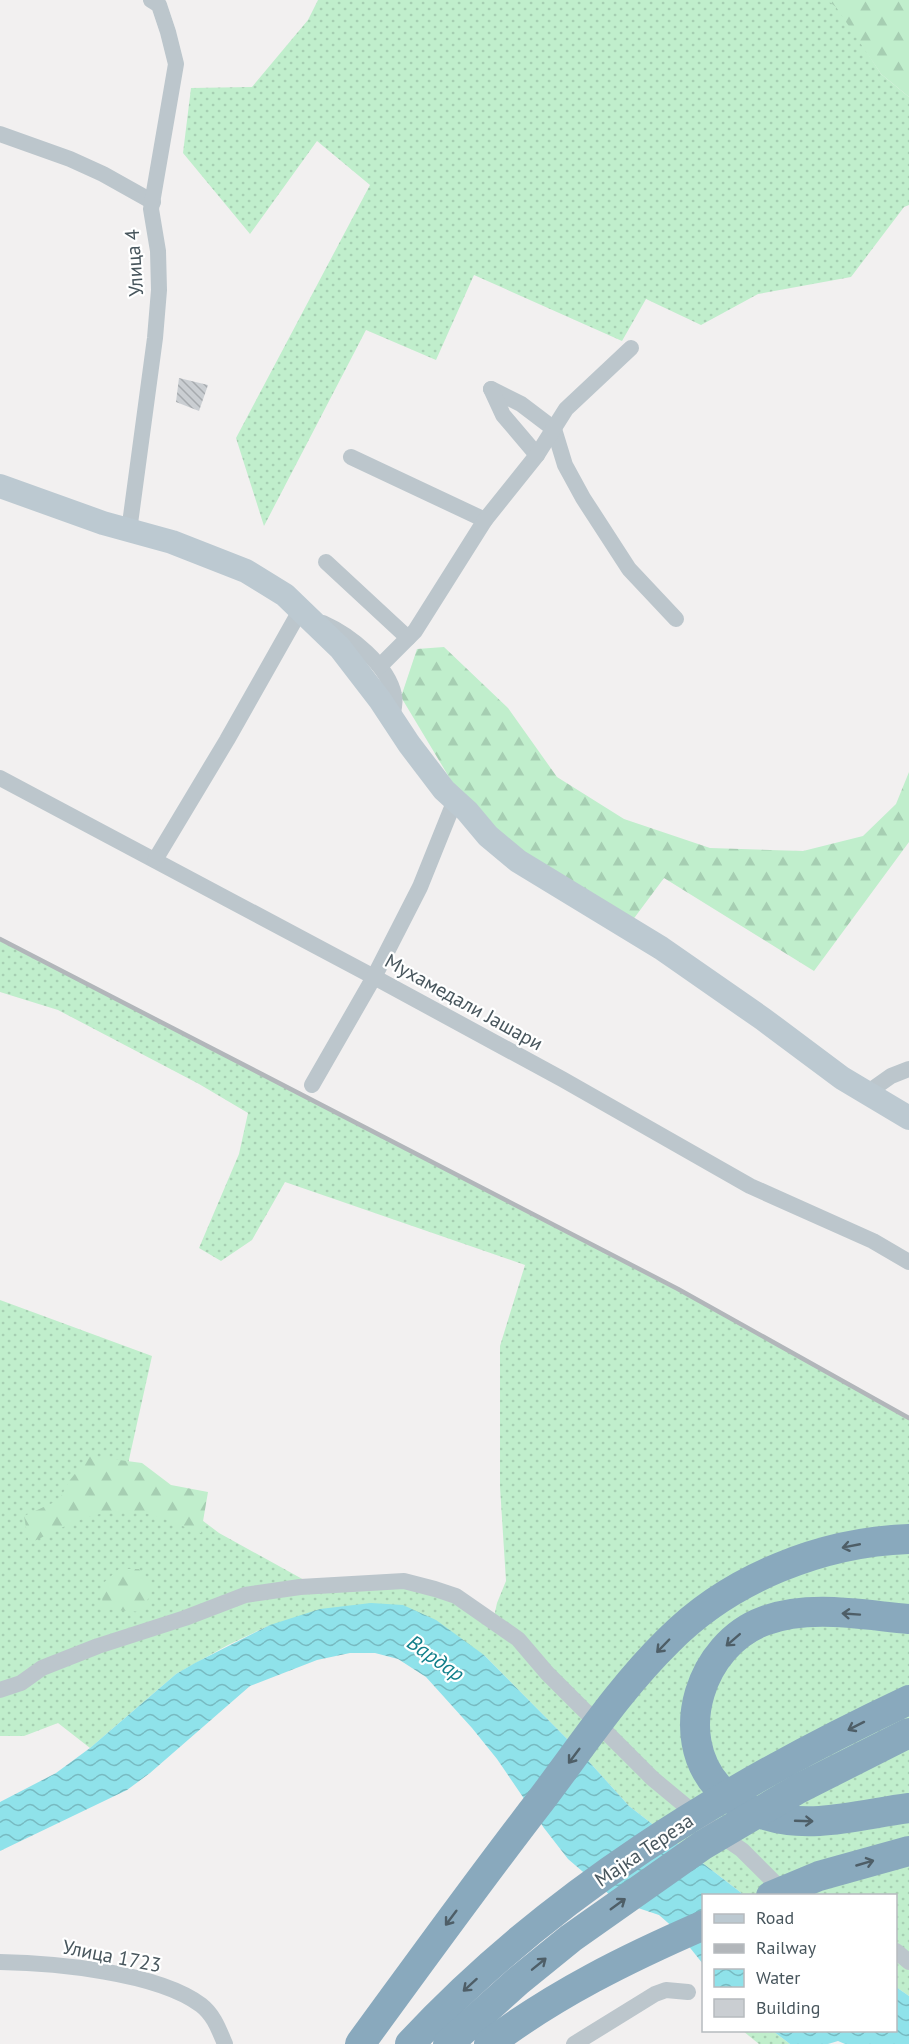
<svg xmlns="http://www.w3.org/2000/svg" width="909" height="2044" font-family="'PT Sans',sans-serif">
	<style>
		.grass { fill: url(#grass-dots) }
		.forest { fill: url(#forest-firs) }
		.water { fill: url(#water-waves) }
		.building { fill: url(#building-back-hatch) }
		.lines { fill: none; stroke-linecap: round; stroke-linejoin: round }
		.minor { stroke: #bcc6cc; stroke-width: 16 }
		.secondary { stroke: #bcc9d1; stroke-width: 24 }
		.motorway { stroke: #89a9bd; stroke-width: 30 }
		.rail { stroke: #b2b6ba; stroke-width: 4.5 }
		.oneway { stroke: #4e5e67 }
		.labels { text-anchor: middle; dominant-baseline: central; stroke-width: 4.5; stroke-linejoin: round; paint-order: stroke }
		.street-label { font-size: 20px; fill: #48565d; stroke: #fff }
		.water-label { font-size: 21px; font-style: italic; fill: #117f8a; stroke: #fff }
	</style>
	<defs>
		<pattern id="grass-dots" width="8" height="8" patternUnits="userSpaceOnUse" patternTransform="scale(1.5)"><rect width="8" height="8" fill="#c0eecc"/><path d="M2 2h.1M6 6h.1" fill="none" stroke="#a6ceb2" stroke-width="1.8" stroke-linecap="round"/></pattern>
		<pattern id="forest-firs" width="22" height="20" patternUnits="userSpaceOnUse" patternTransform="scale(1.5)"><rect width="22" height="20" fill="#c0eecc"/><path d="M5 1l3.5 6h-7zM16 11l3.5 6h-7z" fill="#a6ceb2"/></pattern>
		<pattern id="water-waves" width="16" height="10" patternUnits="userSpaceOnUse" patternTransform="scale(1.5)"><rect width="16" height="10" fill="#8fe2ea"/><path d="M0 5q4-4 8 0t8 0" fill="none" stroke="#77bac1"/></pattern>
		<pattern id="building-back-hatch" width="6" height="6" patternUnits="userSpaceOnUse" patternTransform="scale(1.5)"><rect width="6" height="6" fill="#caced2"/><path d="M-1 5l2 2M0 0l6 6M5-1l2 2" fill="none" stroke="#a6aaae"/></pattern>
	</defs>
	<rect width="100%" height="100%" fill="#f2f0f0"/>
	<g class="grass">
		<path d="M318,0H831L836,4L881,74L909,97V205L904,207L851,277L758,294L701,325L646,299L622,341L474,275L436,360L366,330L264,526L236,438L370,185L317,141L250,234L183,153L191,88L252,87L308,20Z"/>
		<path d="M0,938L678,1289L909,1418V1996L896,1987V1896L744,1895L629,1806L583,1755L484,1655L270,1625L228,1645L176,1674L90,1748L58,1723L24,1736H0V1300L152,1356L128,1464L219,1533L315,1586L435,1589L492,1626L497,1603L506,1581L500,1487V1346L525,1265L285,1182L252,1240L221,1261L199,1248L239,1154L248,1113L199,1084L58,1010L0,992Z"/>
		<path d="M743,2031H773L790,2044H759Z"/>
	</g>
	<g class="forest">
		<path d="M827,0H909V97L881,74L836,7Z"/>
		<path d="M444,647L508,708L557,777L624,819L710,848L803,851L863,836L896,804L909,772V842L814,971L664,878L632,921L515,848L452,782L401,697L417,649Z"/>
		<path d="M89,1456L142,1463L171,1485L208,1492L201,1533C182,1526 153,1513 134,1511C96,1508 62,1527 29,1544L24,1516L59,1500L70,1480Z"/>
		<path d="M119,1569H139L152,1590L142,1612L103,1609L101,1585Z"/>
	</g>
	<g class="water">
		<path d="M371,1603L403,1605L436,1620L484,1655L583,1755L629,1806L744,1895L704,1896L703,1964L675,1929L659,1915L617,1901L568,1859L544,1828L497,1759L472,1728L426,1677L398,1659L375,1653H350L317,1660L250,1686L150,1773L127,1790L0,1851V1802L56,1773L90,1748L176,1674L195,1663L270,1625L320,1609Z"/>
		<path d="M896,1987L909,1996V2044H845L838,2041L828,2044H790L773,2031L896,2030Z"/>
	</g>
	<path class="building" d="M179,378L208,385L199,411L176,402Z"/>
	<g class="lines">
		<g class="minor">
			<path d="M0,134L70,159L103,174L153,202"/>
			<path d="M491,389L521,404L554,429L565,465L583,498L629,569L676,619"/>
			<path d="M491,389L503,415L537,455"/>
			<path d="M351,457L485,520"/>
			<path d="M129,531L155,338L159,290L158,251L151,209L176,64L168,32L159,5L151,0"/>
			<path d="M326,562L408,638"/>
			<path d="M323,623C350,635 388,665 394,695C396,702 393,712 392,718"/>
			<path d="M380,666L415,631L485,520L537,455L566,409L631,348"/>
			<path d="M0,778L374,977L562,1079L750,1186L873,1241L909,1262"/>
			<path d="M155,860L227,740L301,609"/>
			<path d="M312,1085L374,977L420,887L455,800"/>
			<path d="M867,1093L891,1076L909,1069"/>
			<path d="M0,1690L21,1683L42,1668L98,1646L185,1618L245,1595L300,1587L404,1581L435,1589L456,1596L518,1639L547,1673L652,1778L723,1837L742,1850L787,1895"/>
			<path d="M896,1951L909,1962"/>
			<path d="M0,1962C54,1963 157,1972 201,2005C214,2015 219,2030 225,2044"/>
			<path d="M574,2044L655,1994L666,1990L688,1992"/>
		</g>
		<path class="secondary" d="M0,486L103,523L172,542L246,571L285,595L340,648L380,700L409,744L444,790L467,811L488,836L518,861L661,948L763,1019L842,1078L909,1118"/>
		<g class="motorway">
			<path d="M909,1619C863,1615 809,1604 764,1621C701,1644 671,1735 718,1787C730,1800 748,1810 765,1815C811,1830 862,1814 909,1808"/>
			<path d="M771,1896L819,1876L909,1851"/>
			<path d="M360,2044C420,1962 479,1880 541,1800C582,1746 620,1688 668,1641C730,1578 822,1542 909,1539"/>
			<path d="M410,2044C548,1895 726,1786 909,1700"/>
			<path d="M448,2044L518,1981L571,1938L703,1845L798,1789L909,1733"/>
			<path d="M489,2044C555,1994 628,1958 704,1925"/>
		</g>
		<path class="rail" d="M0,939L678,1289L909,1418"/>
	</g>
	<defs><path id="oneway-shaft" d="M-6 0H5M1.5-3L5.5 0L1.5 3" fill="none" stroke-width="1.6" stroke-linecap="round" stroke-linejoin="round" transform="scale(1.5)"/></defs>
	<g class="oneway">
		<use href="#oneway-shaft" transform="translate(851 1546) rotate(169)"/>
		<use href="#oneway-shaft" transform="translate(851 1614) rotate(-176)"/>
		<use href="#oneway-shaft" transform="translate(733 1640) rotate(139)"/>
		<use href="#oneway-shaft" transform="translate(663 1646) rotate(134)"/>
		<use href="#oneway-shaft" transform="translate(856 1726) rotate(153)"/>
		<use href="#oneway-shaft" transform="translate(574 1756) rotate(127)"/>
		<use href="#oneway-shaft" transform="translate(804 1821) rotate(2)"/>
		<use href="#oneway-shaft" transform="translate(865 1863) rotate(-16)"/>
		<use href="#oneway-shaft" transform="translate(618 1904) rotate(-36)"/>
		<use href="#oneway-shaft" transform="translate(451 1918) rotate(127)"/>
		<use href="#oneway-shaft" transform="translate(539 1964) rotate(-39)"/>
		<use href="#oneway-shaft" transform="translate(470 1985) rotate(138)"/>
	</g>
	<g class="labels">
		<g class="street-label">
			<text transform="translate(134 263) rotate(-94)">Улица 4</text>
			<text transform="translate(464 1002) rotate(29)">Мухамедали Јашари</text>
			<text transform="translate(644 1850) rotate(-34)">Мајка Тереза</text>
			<text transform="translate(112 1956) rotate(11)">Улица 1723</text>
		</g>
		<g class="water-label">
			<text transform="translate(436 1658) rotate(35)">Вардар</text>
		</g>
	</g>
	<rect x="702" y="1894" width="195" height="138" fill="#ffffff" stroke="#b6bbbe" stroke-width="1.5"/>
	<rect x="714" y="1914" width="30" height="9" fill="#bcc9d1" stroke="#b6bbbe" stroke-width="1.5"/>
	<text x="756" y="1924" font-size="18" fill="#48565d">Road</text>
	<rect x="714" y="1944" width="30" height="9" fill="#b2b6ba" stroke="#b6bbbe" stroke-width="1.5"/>
	<text x="756" y="1954" font-size="18" fill="#48565d">Railway</text>
	<rect x="714" y="1969" width="30" height="18" fill="url(#water-waves)" stroke="#b6bbbe" stroke-width="1.5"/>
	<text x="756" y="1984" font-size="18" fill="#48565d">Water</text>
	<rect x="714" y="1999" width="30" height="18" fill="#caced2" stroke="#b6bbbe" stroke-width="1.5"/>
	<text x="756" y="2014" font-size="18" fill="#48565d">Building</text>
</svg>
